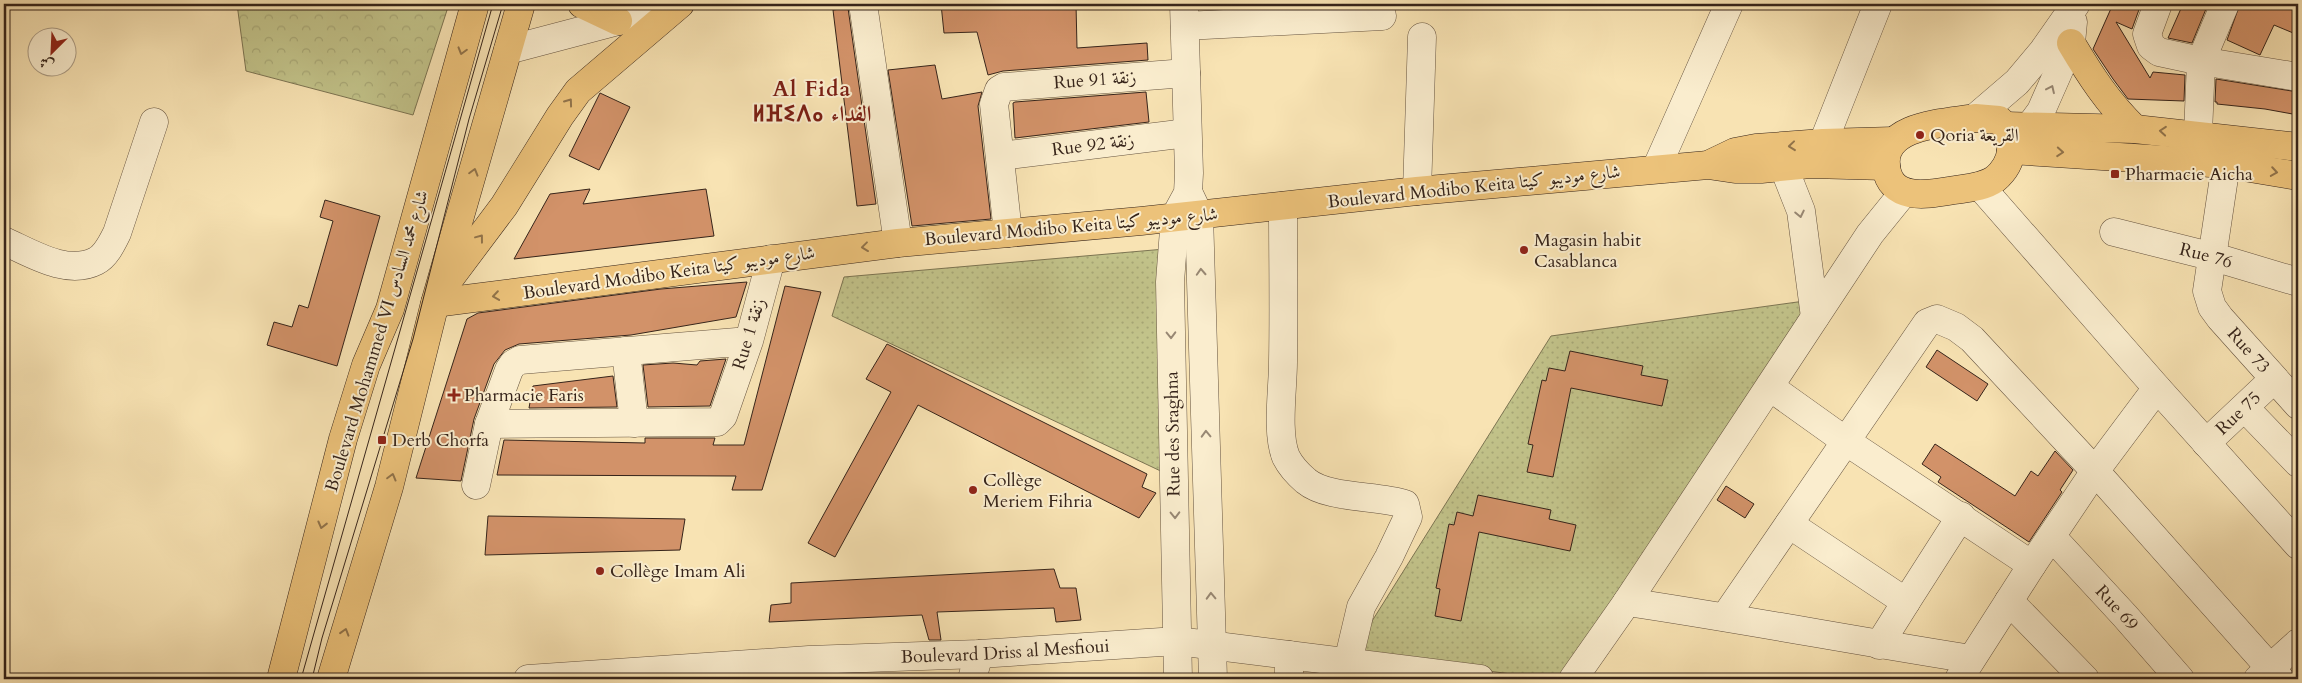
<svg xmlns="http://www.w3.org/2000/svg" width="2302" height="683" font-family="Cardo,Amiri,'Noto Sans Tifinagh',serif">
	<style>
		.grass { fill: url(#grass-dots); stroke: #7c7452 }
		.park { fill: url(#park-crowns); stroke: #7c7452 }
		.building { fill: #d29269; stroke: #36241a }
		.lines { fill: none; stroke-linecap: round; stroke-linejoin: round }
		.minor-casing { stroke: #665440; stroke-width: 29 }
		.major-casing { stroke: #36241a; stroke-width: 29 }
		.minor { stroke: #faedce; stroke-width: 28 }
		.major { stroke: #ecc27a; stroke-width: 28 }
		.tram { stroke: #36241a; stroke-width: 1 }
		.oneway { stroke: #91734a }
		.oneway2 { stroke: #988874 }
		.poi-dot { fill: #8f2418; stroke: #faedce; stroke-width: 2 }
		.labels { text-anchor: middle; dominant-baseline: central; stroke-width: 4; stroke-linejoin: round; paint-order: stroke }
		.street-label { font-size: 18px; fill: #36241a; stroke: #faedce }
		.poi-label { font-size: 18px; fill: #36241a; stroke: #faedce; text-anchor: start }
		.district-label { font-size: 22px; font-weight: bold; letter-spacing: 1px; fill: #7a1f14; stroke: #faedce }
	</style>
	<defs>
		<pattern id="grass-dots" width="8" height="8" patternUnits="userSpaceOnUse" patternTransform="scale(1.25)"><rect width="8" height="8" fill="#c2c38a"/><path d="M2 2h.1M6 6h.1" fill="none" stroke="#a7a776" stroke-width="1.8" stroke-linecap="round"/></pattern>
		<pattern id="park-crowns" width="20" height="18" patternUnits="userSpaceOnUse" patternTransform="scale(1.25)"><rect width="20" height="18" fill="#c2c38a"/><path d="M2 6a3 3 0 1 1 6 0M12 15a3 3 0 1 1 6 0" fill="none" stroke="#a7a776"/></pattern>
	</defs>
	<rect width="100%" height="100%" fill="#f8e3b3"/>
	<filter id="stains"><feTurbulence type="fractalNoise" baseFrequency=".004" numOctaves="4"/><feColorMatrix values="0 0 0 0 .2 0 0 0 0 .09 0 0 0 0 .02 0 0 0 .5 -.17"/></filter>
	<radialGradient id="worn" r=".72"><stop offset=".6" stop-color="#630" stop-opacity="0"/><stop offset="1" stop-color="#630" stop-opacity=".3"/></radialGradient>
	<g class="grass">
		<path d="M1165,249L1167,474L832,316L844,277Z"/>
		<path d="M1812,300L1564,679H1549L1352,653L1551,336Z"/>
	</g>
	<path class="park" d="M237,4H449L413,115L246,71Z"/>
	<g class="building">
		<path d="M941,4H1076L1077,48L1147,43L1148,60L1003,71L988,75L977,32L944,33Z"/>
		<path d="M2113,4H2141L2132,29L2116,22L2150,78L2153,72L2185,75L2184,101L2128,99L2113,79L2093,49Z"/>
		<path d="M2183,4H2208L2192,43L2168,38Z"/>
		<path d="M2240,4H2298V35L2274,25L2260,55L2227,40Z"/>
		<path d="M848,8L876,204L857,206L833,10Z"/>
		<path d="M935,65L942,99L982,92L978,106L991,219L912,226L888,70Z"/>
		<path d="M2216,79L2298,92V115L2265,109L2217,104V102H2215Z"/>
		<path d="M1146,92L1149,122L1015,138L1013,103L1015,102Z"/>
		<path d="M600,93L630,107L599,170L569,156Z"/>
		<path d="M590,189L583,204L706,189L714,236L514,259L550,194Z"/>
		<path d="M325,200L380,216L337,366L267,345L274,322L292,327L299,305L308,308L333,221L320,217Z"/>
		<path d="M747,282L736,317L631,335L519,344L505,350L494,364L474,419L461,481L416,478L467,319L478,313L661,289Z"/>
		<path d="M785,286L821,292L762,490H732L736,476L497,475L504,440L645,443V438H715L713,445H744Z"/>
		<path d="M887,344L1147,474L1142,487L1156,493L1139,518L918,405L835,557L808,543L891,392L866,379Z"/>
		<path d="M1937,350L1988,384L1977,401L1926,367Z"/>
		<path d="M1570,351L1643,366L1641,375L1668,380L1662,406L1571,388L1553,477L1527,472L1533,445L1528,444L1542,380L1546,381L1549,368L1565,371Z"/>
		<path d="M726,359L710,406L648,407L643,365L673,363L697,365L700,361Z"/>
		<path d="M613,376L617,407L529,408L533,386Z"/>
		<path d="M1935,444L2015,496L2031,471L2038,476L2055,451L2073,470L2060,490L2062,492L2029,542L1938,482L1941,477L1922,464Z"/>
		<path d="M1726,486L1754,504L1745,518L1717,500Z"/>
		<path d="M1478,495L1551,510L1549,519L1576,525L1570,551L1479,532L1461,621L1435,616L1440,589L1436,588L1449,524L1454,525L1457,512L1473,516Z"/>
		<path d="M488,516L685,519L680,550L485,555Z"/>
		<path d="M1054,569L1060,588H1076L1081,620L1056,622L1054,608L937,612L941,640H929L922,615L769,622L771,605L791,603V583Z"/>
	</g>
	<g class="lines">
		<g class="minor-casing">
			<g id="minor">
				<path d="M863,4L898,243"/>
				<path d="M2158,4L2147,34L2151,46L2159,52L2201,61L2298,77"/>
				<path d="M1185,26L1382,16"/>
				<path d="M508,50L618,21L660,4"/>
				<path d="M1975,118L2017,82L2043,51L2076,4"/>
				<path d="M2198,134L2201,61L2225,4"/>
				<path d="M2014,139L2030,126L2041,111L2071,43L2073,22"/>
				<path d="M1823,143L1878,4"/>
				<path d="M1000,156L1187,133"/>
				<path id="s1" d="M2226,164L2207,291L2212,307L2220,318L2298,405"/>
				<path d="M1784,168L1801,211L1815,317"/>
				<path d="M1656,169L1729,4"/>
				<path d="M1980,186L2157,388L2298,545"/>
				<path d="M1417,191L1422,37"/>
				<path d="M1189,194L1199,215L1213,679"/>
				<path d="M1283,206C1283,258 1284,310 1283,362C1283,389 1276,433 1286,457C1290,465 1299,475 1306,481C1328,499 1376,495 1405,504L1408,517L1389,557L1361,607L1348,662"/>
				<path id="s2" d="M2114,232L2214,257L2298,282"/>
				<path d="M1008,233L994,104L999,90L1004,87L1186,73"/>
				<path d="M4,241C31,253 67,276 96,261C106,256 112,243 117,233L154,122"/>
				<path d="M749,341L520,360L513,364L509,370L489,424L717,422L723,416L749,341L771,259"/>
				<path d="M626,351L634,423"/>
				<path d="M1770,387L1847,442L2032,565"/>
				<path d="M2245,408L2298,463"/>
				<path id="s3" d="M2206,443L2274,379"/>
				<path d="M476,485L489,424"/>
				<path d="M1789,524L1906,602L1879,645"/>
				<path id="s4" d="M2052,537L2125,616L2180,679"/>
				<path d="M2009,601L2085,679"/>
				<path d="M1627,602C1742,619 1856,641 1971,659"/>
				<path d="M1906,602L1961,516"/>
				<path d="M1725,617L1927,323L1937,319L1956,327L1972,339L2095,471L2280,679"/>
				<path d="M1289,655V679"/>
				<path id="s5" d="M528,679L809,660L979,654L1177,641L1480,679"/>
				<path d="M972,679L979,654"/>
				<path d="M1178,679L1170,282L1175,217L1188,193L1189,173L1184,4"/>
				<path d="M1573,679L1627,602L1870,234L1904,192"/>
				<path d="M1959,679L2032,565L2095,471L2157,388"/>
				<path d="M2258,679L2298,643"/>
			</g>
		</g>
		<g class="major-casing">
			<g id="major">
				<path d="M582,4L618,21"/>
				<path d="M2071,43C2090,75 2108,103 2135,129"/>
				<path d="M1975,118L1999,120C2018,136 2014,163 1995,179C1984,187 1968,188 1955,190C1930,194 1891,203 1886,167C1881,124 1946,123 1975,118Z"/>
				<path d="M2006,126L2135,129L2298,147"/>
				<path d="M2011,150L2226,164L2298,176"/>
				<path d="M1712,163L1735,152L1756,148L1823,143L1893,141"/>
				<path d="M450,278L504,206L560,116L578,91L680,4"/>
				<path d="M435,303L898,243L1141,221L1417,191L1708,165L1735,169H1761L1810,164L1886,166"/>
				<path d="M281,679L343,439L366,365L390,309L475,4"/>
				<path d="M331,679L389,487L435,303L521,4"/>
			</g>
		</g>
		<use href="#minor" class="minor"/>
		<use href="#major" class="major"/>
		<g class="tram">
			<path d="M301,679L493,4"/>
			<path d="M312,679L322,638L413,339L469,119L503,4"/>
		</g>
	</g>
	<defs><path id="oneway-chevron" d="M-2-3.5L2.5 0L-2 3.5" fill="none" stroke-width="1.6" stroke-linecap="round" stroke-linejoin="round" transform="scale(1.25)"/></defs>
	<g class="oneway">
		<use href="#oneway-chevron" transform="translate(462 51) rotate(106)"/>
		<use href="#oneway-chevron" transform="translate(569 102) rotate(-54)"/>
		<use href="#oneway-chevron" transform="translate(2163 131) rotate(-175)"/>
		<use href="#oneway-chevron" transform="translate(1792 146) rotate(174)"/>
		<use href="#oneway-chevron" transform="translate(2060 152) rotate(4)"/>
		<use href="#oneway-chevron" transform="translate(474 172) rotate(-74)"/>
		<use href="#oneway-chevron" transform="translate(2274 172) rotate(9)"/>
		<use href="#oneway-chevron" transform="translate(480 238) rotate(-53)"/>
		<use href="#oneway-chevron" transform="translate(865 247) rotate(173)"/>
		<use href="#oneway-chevron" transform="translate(496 296) rotate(172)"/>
		<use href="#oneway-chevron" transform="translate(392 477) rotate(-75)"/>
		<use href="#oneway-chevron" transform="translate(322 525) rotate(104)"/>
		<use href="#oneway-chevron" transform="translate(345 632) rotate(-73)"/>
	</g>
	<g class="oneway2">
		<use href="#oneway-chevron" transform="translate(2051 89) rotate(-65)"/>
		<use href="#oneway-chevron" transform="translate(1800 214) rotate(78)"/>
		<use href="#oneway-chevron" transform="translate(1201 272) rotate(-93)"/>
		<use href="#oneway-chevron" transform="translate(1171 335) rotate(89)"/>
		<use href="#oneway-chevron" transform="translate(1206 434) rotate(-92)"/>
		<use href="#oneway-chevron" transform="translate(1175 515) rotate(89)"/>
		<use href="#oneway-chevron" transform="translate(1211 596) rotate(-92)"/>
	</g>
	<g class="poi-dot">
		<circle cx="1920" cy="135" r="5"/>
		<rect x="2110" y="169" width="10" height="10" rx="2.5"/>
		<circle cx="1524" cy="250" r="5"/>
		<path d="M451.5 387.5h5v5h5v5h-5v5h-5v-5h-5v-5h5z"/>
		<rect x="377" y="435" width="10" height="10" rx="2.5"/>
		<circle cx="973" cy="490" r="5"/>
		<circle cx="600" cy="571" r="5"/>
	</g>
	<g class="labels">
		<g class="street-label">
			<text transform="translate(1095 80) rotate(-4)">Rue 91 زنقة</text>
			<text transform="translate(1093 145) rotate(-7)">Rue 92 زنقة</text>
			<text transform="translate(1474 187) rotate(-6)">Boulevard Modibo Keita شارع موديبو كيتا</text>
			<text transform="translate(1071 227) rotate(-5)">Boulevard Modibo Keita شارع موديبو كيتا</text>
			<text stroke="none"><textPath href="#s2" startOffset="95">Rue 76</textPath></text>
			<text transform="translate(669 273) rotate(-8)">Boulevard Modibo Keita شارع موديبو كيتا</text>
			<text transform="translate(749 334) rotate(-73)">Rue 1 زنقة</text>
			<text transform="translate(377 341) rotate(-73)">Boulevard Mohammed VI شارع محمد السادس</text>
			<text stroke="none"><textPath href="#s1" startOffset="202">Rue 73</textPath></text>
			<text stroke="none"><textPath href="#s3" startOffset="44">Rue 75</textPath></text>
			<text transform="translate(1173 434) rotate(-91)">Rue des Sraghna</text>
			<text stroke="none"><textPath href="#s4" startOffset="96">Rue 69</textPath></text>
			<text stroke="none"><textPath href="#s5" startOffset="478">Boulevard Driss al Mesfioui</textPath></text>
		</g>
		<g class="poi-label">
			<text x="1930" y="135">Qoria القريعة</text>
			<text x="2125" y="174">Pharmacie Aicha</text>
			<text x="1534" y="240">Magasin habit<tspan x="1534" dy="21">Casablanca</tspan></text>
			<text x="464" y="395">Pharmacie Faris</text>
			<text x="392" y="440">Derb Chorfa</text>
			<text x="983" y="480">Collège<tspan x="983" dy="21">Meriem Fihria</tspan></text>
			<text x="610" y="571">Collège Imam Ali</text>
		</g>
		<g class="district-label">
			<text x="812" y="89">Al Fida<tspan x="812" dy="25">ⵍⴼⵉⴷⴰ الفداء</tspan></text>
		</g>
	</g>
	<rect width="2302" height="683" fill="none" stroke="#f8e3b3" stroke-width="20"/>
	<rect x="5" y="5" width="2292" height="673" fill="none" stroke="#36241a" stroke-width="2.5"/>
	<rect x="10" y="10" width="2282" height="663" fill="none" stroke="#36241a"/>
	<g transform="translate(52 52) rotate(204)"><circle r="24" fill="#faedce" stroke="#ac9d86"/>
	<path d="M0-4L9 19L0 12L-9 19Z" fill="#8f2418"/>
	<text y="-8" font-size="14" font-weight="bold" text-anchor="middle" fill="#36241a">ش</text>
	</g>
	<rect width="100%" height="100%" filter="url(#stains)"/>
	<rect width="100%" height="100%" fill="url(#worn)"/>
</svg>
